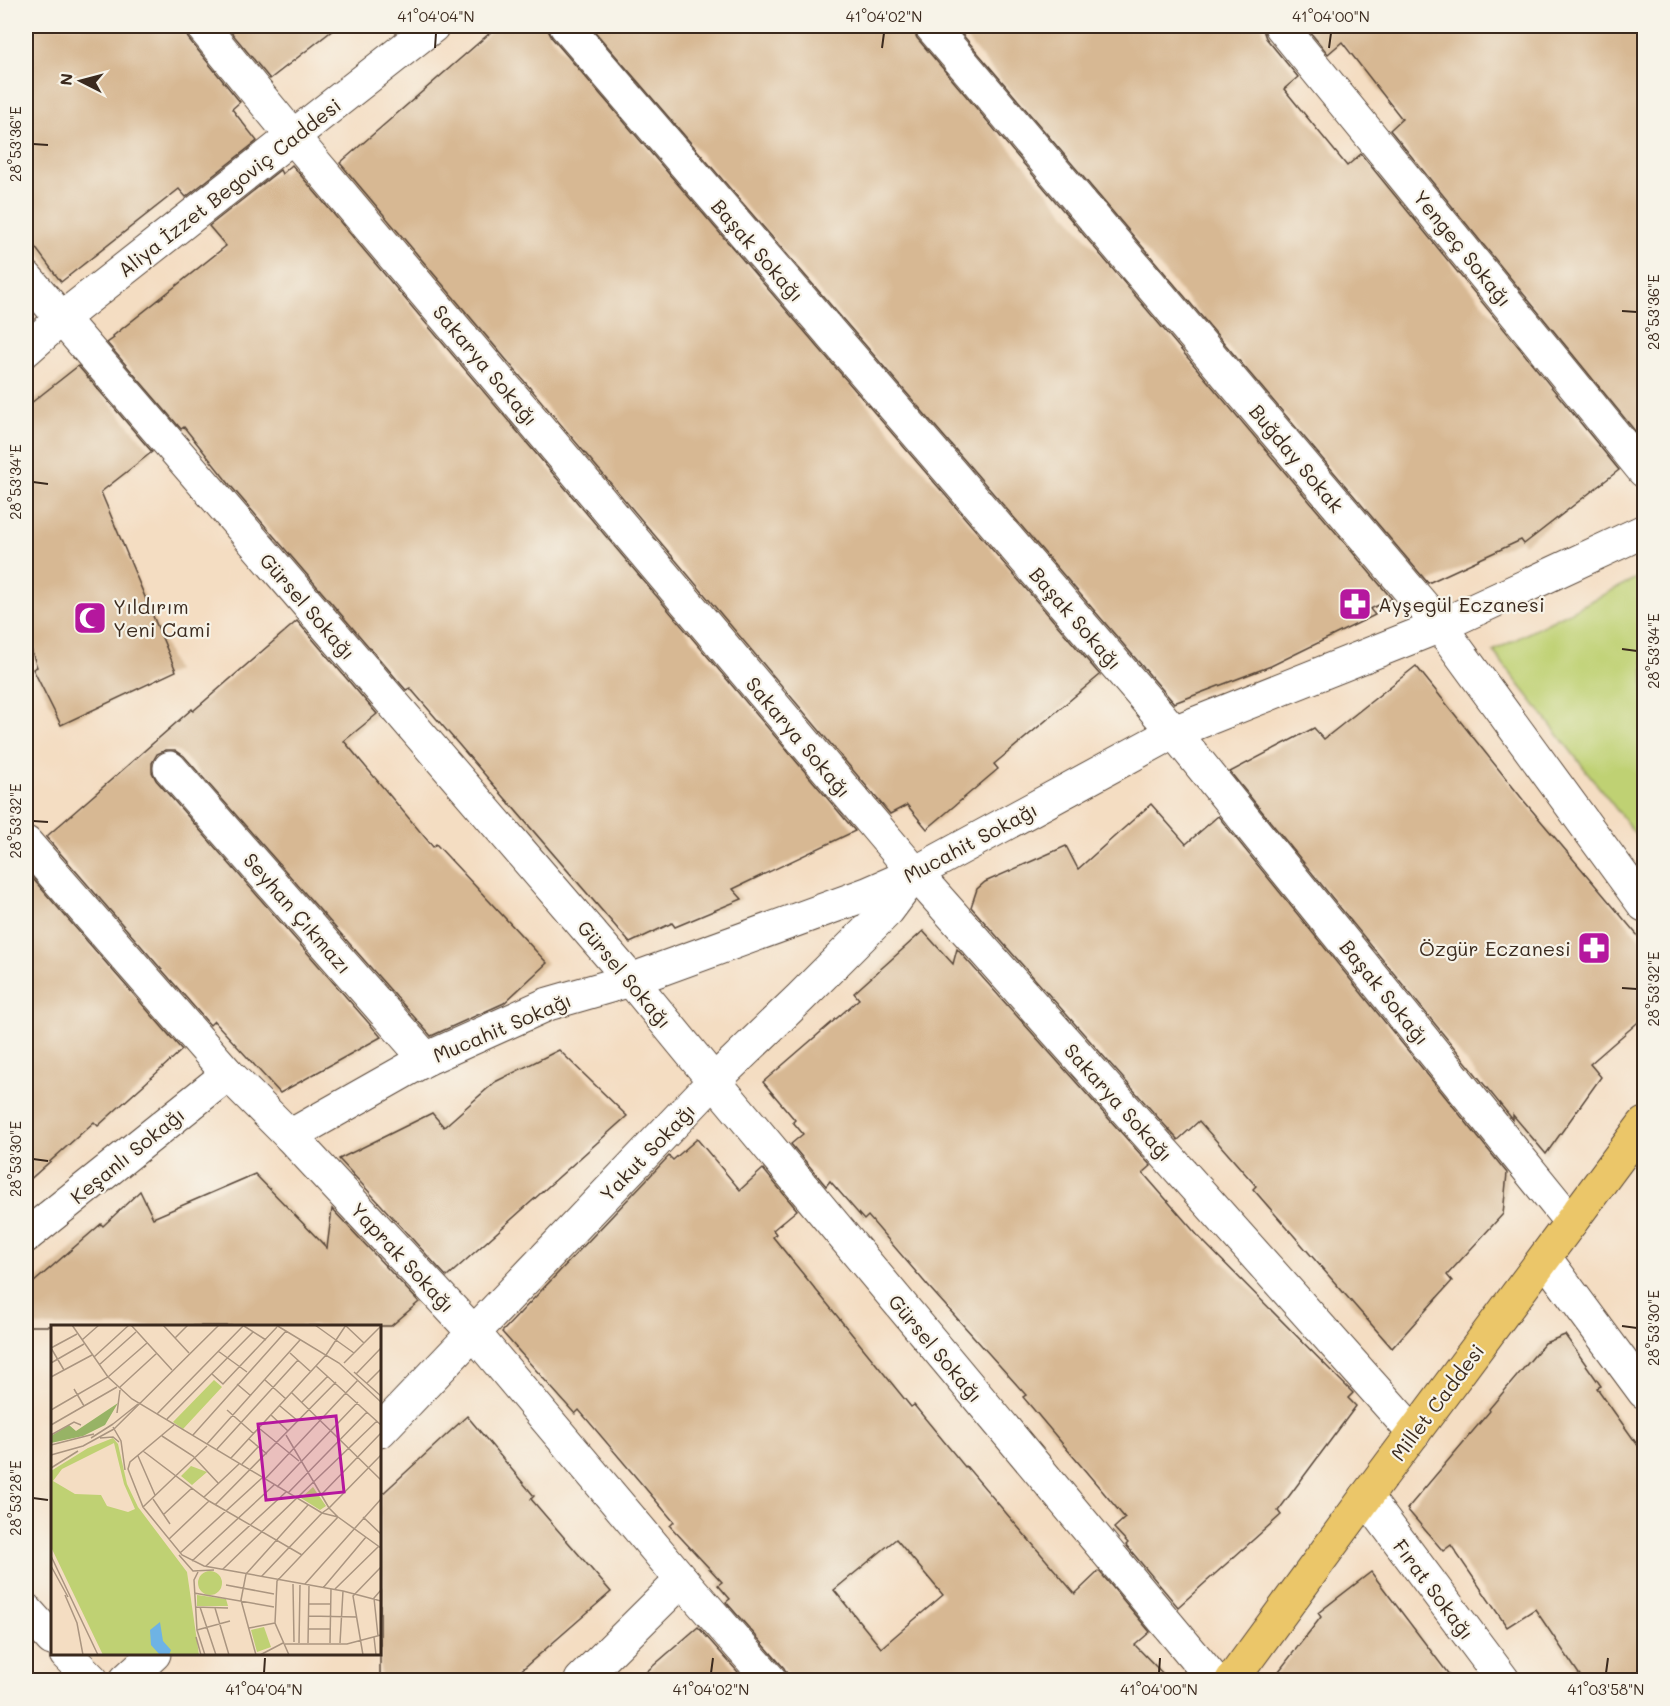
<svg xmlns="http://www.w3.org/2000/svg" width="1670" height="1706" font-family="Mali,sans-serif">
	<style>
		.green { fill: #bfd173; stroke: #7d7e48; stroke-width: 1.5 }
		.building { fill: #d7b893; fill-rule: evenodd }
		.lines { fill: none; stroke-linecap: round; stroke-linejoin: round }
		.minor-casing { stroke: #574537; stroke-width: 35 }
		.major-casing { stroke: #574537; stroke-width: 35 }
		.minor { stroke: #fff; stroke-width: 33 }
		.major { stroke: #ebc669; stroke-width: 33 }
		.ticks { fill: none; stroke: #3b2a1e; stroke-width: 2 }
		.labels { text-anchor: middle; dominant-baseline: central; stroke-width: 4.5; stroke-linejoin: round; paint-order: stroke }
		.street-label { font-size: 20px; fill: #3b2a1e; stroke: #f7f3e8 }
		.poi-label { font-size: 20px; fill: #3b2a1e; stroke: #f7f3e8; text-anchor: start }
		.inset-road { fill: none; stroke: #aa9580; stroke-width: 1.5 }
		.view { fill: #b5179e; fill-opacity: 0.15; stroke: #b5179e; stroke-width: 3 }
		.inset-edge { fill: none; stroke: #3b2a1e; stroke-width: 3 }
		.neatline { fill: none; stroke: #3b2a1e; stroke-width: 2 }
		.ticks-label { font-size: 15px; text-anchor: middle; fill: #3b2a1e }
	</style>
	<rect width="100%" height="100%" fill="#f7f3e8"/>
	<filter id="ink" filterUnits="userSpaceOnUse"><feTurbulence type="fractalNoise" baseFrequency=".0167" numOctaves="2"/><feDisplacementMap in="SourceGraphic" scale="12" xChannelSelector="R" yChannelSelector="G"/><feConvolveMatrix kernelMatrix="1 2 1 2 8 2 1 2 1" color-interpolation-filters="sRGB"/></filter>
	<filter id="wash" filterUnits="userSpaceOnUse"><feTurbulence type="fractalNoise" baseFrequency=".008" numOctaves="4" result="noise"/><feDisplacementMap in="SourceGraphic" scale="24" xChannelSelector="R" yChannelSelector="G"/><feGaussianBlur stdDeviation="1.35" result="paint"/><feColorMatrix in="noise" values="0 0 0 0 0 0 0 0 0 0 0 0 0 0 0 0 0 1.4 0 .05"/><feComposite in="paint" operator="in"/></filter>
	<g filter="url(#wash)">
		<rect width="100%" height="100%" fill="#f4ddc2"/>
		<path class="green" d="M1644,574V845L1493,651Z"/>
		<g id="blocks">
			<g class="building">
				<path d="M26,26H184V30L188,38L240,102L232,109L257,141L186,197L179,189L61,282L26,235Z"/>
				<path d="M226,26H338L270,79Z"/>
				<path d="M498,26H548V30L552,38L1100,675L994,764L998,769L927,829L907,805L890,814L340,163Z"/>
				<path d="M590,26H913V30L917,38L1392,599L1370,609L1375,615L1271,666L1174,703Z"/>
				<path d="M955,26H1263V30L1266,38L1298,77L1284,89L1347,166L1361,154L1619,470L1524,544L1521,540L1428,583Z"/>
				<path d="M1305,26H1644V442L1390,130L1402,119L1342,42L1328,54Z"/>
				<path d="M292,165L855,831L733,889L742,899L675,927L672,923L630,943L410,688L406,690L230,485L184,427L181,429L107,343L114,338L113,336L226,246L209,226L280,170L282,174Z"/>
				<path d="M78,366L152,452L101,492L176,671L61,725L33,669L37,667L26,634V407Z"/>
				<path d="M297,621L377,714L344,741L433,847L436,844L547,963L504,1003L431,1036L184,756L175,750H166L157,754L152,763V772L156,780L381,1037L280,1093L214,1021L210,1025L46,837L192,709L193,711Z"/>
				<path d="M1416,666L1524,801L1644,943V1017L1590,1064L1601,1077L1546,1154L1513,1115V1120L1230,772L1314,728L1324,739Z"/>
				<path d="M1151,804L1186,844L1218,816L1507,1173L1503,1214L1447,1275L1452,1281L1392,1348L1253,1189L1256,1186L1199,1121L1178,1140L971,907L977,889L985,882L1066,846L1078,869Z"/>
				<path d="M26,871L182,1050L98,1126L94,1122L26,1183Z"/>
				<path d="M923,931L953,964L957,949L1151,1166L1143,1173L1199,1237L1353,1393L1348,1398L1356,1406L1278,1511L1281,1515L1178,1607L1126,1545L1128,1543L1114,1528L1125,1518L1023,1397L1026,1395L928,1286L868,1216L864,1220L830,1181L826,1186L791,1144L803,1134L793,1122L795,1120L763,1082L859,999L854,993Z"/>
				<path d="M559,1050L627,1116L447,1277L339,1159L432,1113L444,1127L495,1082Z"/>
				<path d="M697,1139L740,1190L763,1169L797,1210L773,1230L776,1234L773,1237L911,1407L914,1405L965,1467L966,1466L1075,1594L1099,1571L1150,1632L1135,1645L1169,1680H788V1676L784,1668L726,1602L730,1599L718,1585L722,1582L670,1526L674,1522L579,1410L575,1414L502,1332L669,1156L673,1160ZM896,1539L943,1595L881,1648L834,1590Z"/>
				<path d="M255,1174L327,1248L332,1209L419,1302L391,1326H26V1289L101,1224L103,1226L140,1191L153,1218Z"/>
				<path d="M1565,1335L1601,1386L1597,1388L1644,1454V1680H1583L1535,1609L1507,1627L1451,1545L1443,1551L1407,1509L1490,1411L1489,1409L1545,1343Z"/>
				<path d="M467,1416L534,1496L531,1499L611,1592L510,1680H380V1496Z"/>
				<path d="M1371,1572L1453,1680H1272L1321,1617L1318,1613Z"/>
				<path d="M698,1627L745,1680H637Z"/>
			</g>
		</g>
	</g>
	<g filter="url(#ink)">
		<use href="#blocks" fill-opacity="0" stroke="#574537" stroke-width="1.5"/>
		<g class="lines">
			<g class="minor-casing">
				<g id="minor">
					<path d="M202,26L299,144L915,873L1414,1433"/>
					<path d="M566,26L1174,732L1571,1222"/>
					<path d="M931,26L1440,626L1644,905"/>
					<path d="M1281,26L1644,471"/>
					<path d="M26,277L631,980L714,1081L1214,1680"/>
					<path d="M26,350L61,319L433,26"/>
					<path d="M170,768L426,1059"/>
					<path d="M26,843L228,1074L290,1136L474,1333L682,1580L770,1680"/>
					<path d="M290,1136L426,1059L548,1004L631,980L867,894L915,873L1174,732L1440,626L1644,531"/>
					<path d="M26,1236L228,1074"/>
					<path d="M1545,1258L1644,1392"/>
					<path d="M380,1431L714,1081L800,998L888,910L914,875"/>
					<path d="M1366,1497L1503,1680"/>
					<path d="M26,1610L52,1639"/>
					<path d="M66,1654L92,1680"/>
					<path d="M126,1680L154,1654"/>
					<path d="M581,1680L682,1580"/>
				</g>
			</g>
			<g class="major-casing">
				<path id="major" d="M1232,1680L1366,1497L1644,1124"/>
			</g>
			<use href="#minor" class="minor"/>
			<use href="#major" class="major"/>
		</g>
	</g>
	<path class="ticks" d="M435,48L436,33M882,48L884,33M1329,48L1331,33M33,144L48,145M1622,311L1637,312M33,482L48,484M1622,649L1637,651M33,821L48,822M1622,988L1637,989M33,1159L48,1161M1622,1326L1637,1328M33,1498L48,1500M264,1673L265,1658M711,1673L713,1658M1159,1673L1160,1658M1606,1673L1608,1658"/>
	<defs>
		<g id="pharmacy-square" transform="scale(1.725)"><rect x="-9" y="-9" width="18" height="18" rx="4" fill="#b5179e" stroke="#f7f3e8"/><path d="M-2-6h4v4h4v4h-4v4h-4v-4h-4v-4h4Z" fill="#fff"/></g>
		<g id="mosque-square" transform="scale(1.725)"><rect x="-9" y="-9" width="18" height="18" rx="4" fill="#b5179e" stroke="#f7f3e8"/><path d="M3.5-4.9A6 6 0 1 0 3.5 4.9A5 5 0 1 1 3.5-4.9Z" fill="#fff"/></g>
	</defs>
	<g fill-rule="evenodd">
		<use href="#pharmacy-square" x="1355" y="604"/>
		<use href="#mosque-square" x="90" y="618"/>
		<use href="#pharmacy-square" x="1594" y="948"/>
	</g>
	<g class="labels">
		<g class="street-label">
			<text transform="translate(229 187) rotate(-38)">Aliya İzzet Begoviç Caddesi</text>
			<text transform="translate(1463 248) rotate(51)">Yengeç Sokağı</text>
			<text transform="translate(758 250) rotate(49)">Başak Sokağı</text>
			<text transform="translate(486 365) rotate(50)">Sakarya Sokağı</text>
			<text transform="translate(1297 458) rotate(50)">Buğday Sokak</text>
			<text transform="translate(308 606) rotate(49)">Gürsel Sokağı</text>
			<text transform="translate(1076 618) rotate(49)">Başak Sokağı</text>
			<text transform="translate(799 737) rotate(50)">Sakarya Sokağı</text>
			<text transform="translate(970 842) rotate(-28)">Mucahit Sokağı</text>
			<text transform="translate(298 913) rotate(49)">Seyhan Çıkmazı</text>
			<text transform="translate(625 974) rotate(50)">Gürsel Sokağı</text>
			<text transform="translate(1385 992) rotate(51)">Başak Sokağı</text>
			<text transform="translate(502 1027) rotate(-23)">Mucahit Sokağı</text>
			<text transform="translate(1119 1102) rotate(48)">Sakarya Sokağı</text>
			<text transform="translate(647 1152) rotate(-46)">Yakut Sokağı</text>
			<text transform="translate(127 1155) rotate(-39)">Keşanlı Sokağı</text>
			<text transform="translate(403 1257) rotate(47)">Yaprak Sokağı</text>
			<text transform="translate(936 1348) rotate(50)">Gürsel Sokağı</text>
			<text transform="translate(1437 1402) rotate(-53)">Millet Caddesi</text>
			<text transform="translate(1434 1589) rotate(53)">Fırat Sokağı</text>
		</g>
		<g class="poi-label">
			<text x="1378" y="604">Ayşegül Eczanesi</text>
			<text x="113" y="606">Yıldırım<tspan x="113" dy="23">Yeni Cami</tspan></text>
			<text x="1571" y="948" text-anchor="end">Özgür Eczanesi</text>
		</g>
	</g>
	<g transform="translate(51 1325)">
		<rect width="330" height="330" fill="#f4ddc2"/>
		<path d="M163,55L171,62L132,104L122,97ZM62,113L67,119L76,159L87,182L136,247L148,330H52L0,222V146L37,123ZM63,118L73,159L84,184L77,187L56,181L50,170L24,169L2,156L11,144ZM140,141L156,147L141,160L130,151ZM262,162L275,181L269,185L250,173ZM147 258a12 12 0 1 1 24 0a12 12 0 1 1-24 0ZM146,270L175,274L177,281H146ZM213,302L220,322L206,327L200,305Z" fill="#bfd173" fill-rule="evenodd"/>
		<path d="M67,78L54,100L32,111L0,118V111L18,100L25,106Z" fill="#97b365"/>
		<path d="M109,297L112,316L120,325L118,330H109L100,320L99,305Z" fill="#6eb3e4"/>
		<path class="inset-road" d="M21,0L57,52L81,74L271,188L287,192M80,0L121,45M112,0L138,28M225,0L288,38L330,77M264,0L303,28M193,1L215,15M295,1L313,18M124,13L137,0M31,15L48,0M0,23L26,9M0,23L13,45M167,26L196,47M239,28L260,47M275,30L295,0M43,32L78,0M0,38L33,19M293,38L330,1M48,40L85,7M265,41L330,100M303,47L330,71M161,49L172,59L226,2M305,49L330,23M0,52L41,30M214,55L235,74M316,58L330,44M186,59L200,71M69,62L106,28M23,64L33,81M241,68L330,155M251,77L277,51M229,81L247,96M0,85L57,52L96,18M176,85L203,109M66,88L69,65M106,89L193,0M220,90L237,106M116,94L202,7M62,99L87,79M0,100L66,62M123,100L79,137L77,144L92,182L131,230L153,241L292,266L330,276M62,102L70,116L74,145M63,104L168,0M209,104L248,136M0,110L23,97L30,100M142,110L235,6M235,110L278,183L330,130M111,111L142,131L168,159M40,113L62,99M49,113L62,112L68,117M198,114L216,129M156,119L249,15M0,120L43,109M166,124L247,35M92,126L158,176L251,230M0,130L32,121L63,104M87,131L104,170M180,133L275,30M191,139L207,122M0,143L27,126M214,154L307,55M226,162L307,77M237,168L316,87M270,170L330,108M153,172L188,139M102,174L119,199M164,180L285,57M92,182L156,121M271,188L278,183L287,192M112,190L141,163M287,192L330,223M312,192L330,209M118,214L158,176M129,228L211,153M128,230L142,246L163,245M0,231L47,330M141,236L223,160M0,241L17,272M155,241L235,167M172,244L326,96M147,247L143,255L146,305L154,330M210,252L271,188M242,259L243,317M254,259L330,174M175,260L223,269M272,263L315,212M284,264L328,221M143,268L223,282M14,270L26,298L32,330M258,279H280M144,282L177,283M149,282L165,330M164,283L178,330M257,291L306,292M198,303L224,298M257,304H279M146,305L179,296M327,311L323,273L330,265M145,312L150,330M323,312L325,330M248,318L249,260M257,318L258,261M279,318L280,264M289,318L292,266M234,319H296L330,310M205,330L190,275L195,249L257,180M209,330L232,318M238,330L224,298L226,256L287,192M312,330L302,271L330,242"/>
		<path class="view" d="M285,91L293,167L215,175L207,99Z"/>
		<rect width="330" height="330" class="inset-edge"/>
	</g>
	<rect width="1670" height="1706" fill="none" stroke="#f7f3e8" stroke-width="66"/>
	<g transform="translate(81 81) rotate(276)" stroke="#f7f3e8" stroke-width="4.5" paint-order="stroke">
	<path d="M0-4.5L10 22L0 15L-10 22Z" fill="#3b2a1e"/>
	<text y="-9" font-size="16" font-weight="bold" text-anchor="middle" fill="#3b2a1e">N</text>
	</g>
	<rect x="33" y="33" width="1604" height="1640" class="neatline"/>
	<g class="ticks-label">
		<text x="436" y="22">41°04'04"N</text>
		<text x="884" y="22">41°04'02"N</text>
		<text x="1331" y="22">41°04'00"N</text>
		<text transform="translate(16 144) rotate(-90)" y="5">28°53'36"E</text>
		<text transform="translate(1654 312) rotate(-90)" y="5">28°53'36"E</text>
		<text transform="translate(16 482) rotate(-90)" y="5">28°53'34"E</text>
		<text transform="translate(1654 651) rotate(-90)" y="5">28°53'34"E</text>
		<text transform="translate(16 821) rotate(-90)" y="5">28°53'32"E</text>
		<text transform="translate(1654 989) rotate(-90)" y="5">28°53'32"E</text>
		<text transform="translate(16 1159) rotate(-90)" y="5">28°53'30"E</text>
		<text transform="translate(1654 1328) rotate(-90)" y="5">28°53'30"E</text>
		<text transform="translate(16 1498) rotate(-90)" y="5">28°53'28"E</text>
		<text x="264" y="1695">41°04'04"N</text>
		<text x="711" y="1695">41°04'02"N</text>
		<text x="1159" y="1695">41°04'00"N</text>
		<text x="1606" y="1695">41°03'58"N</text>
	</g>
</svg>
